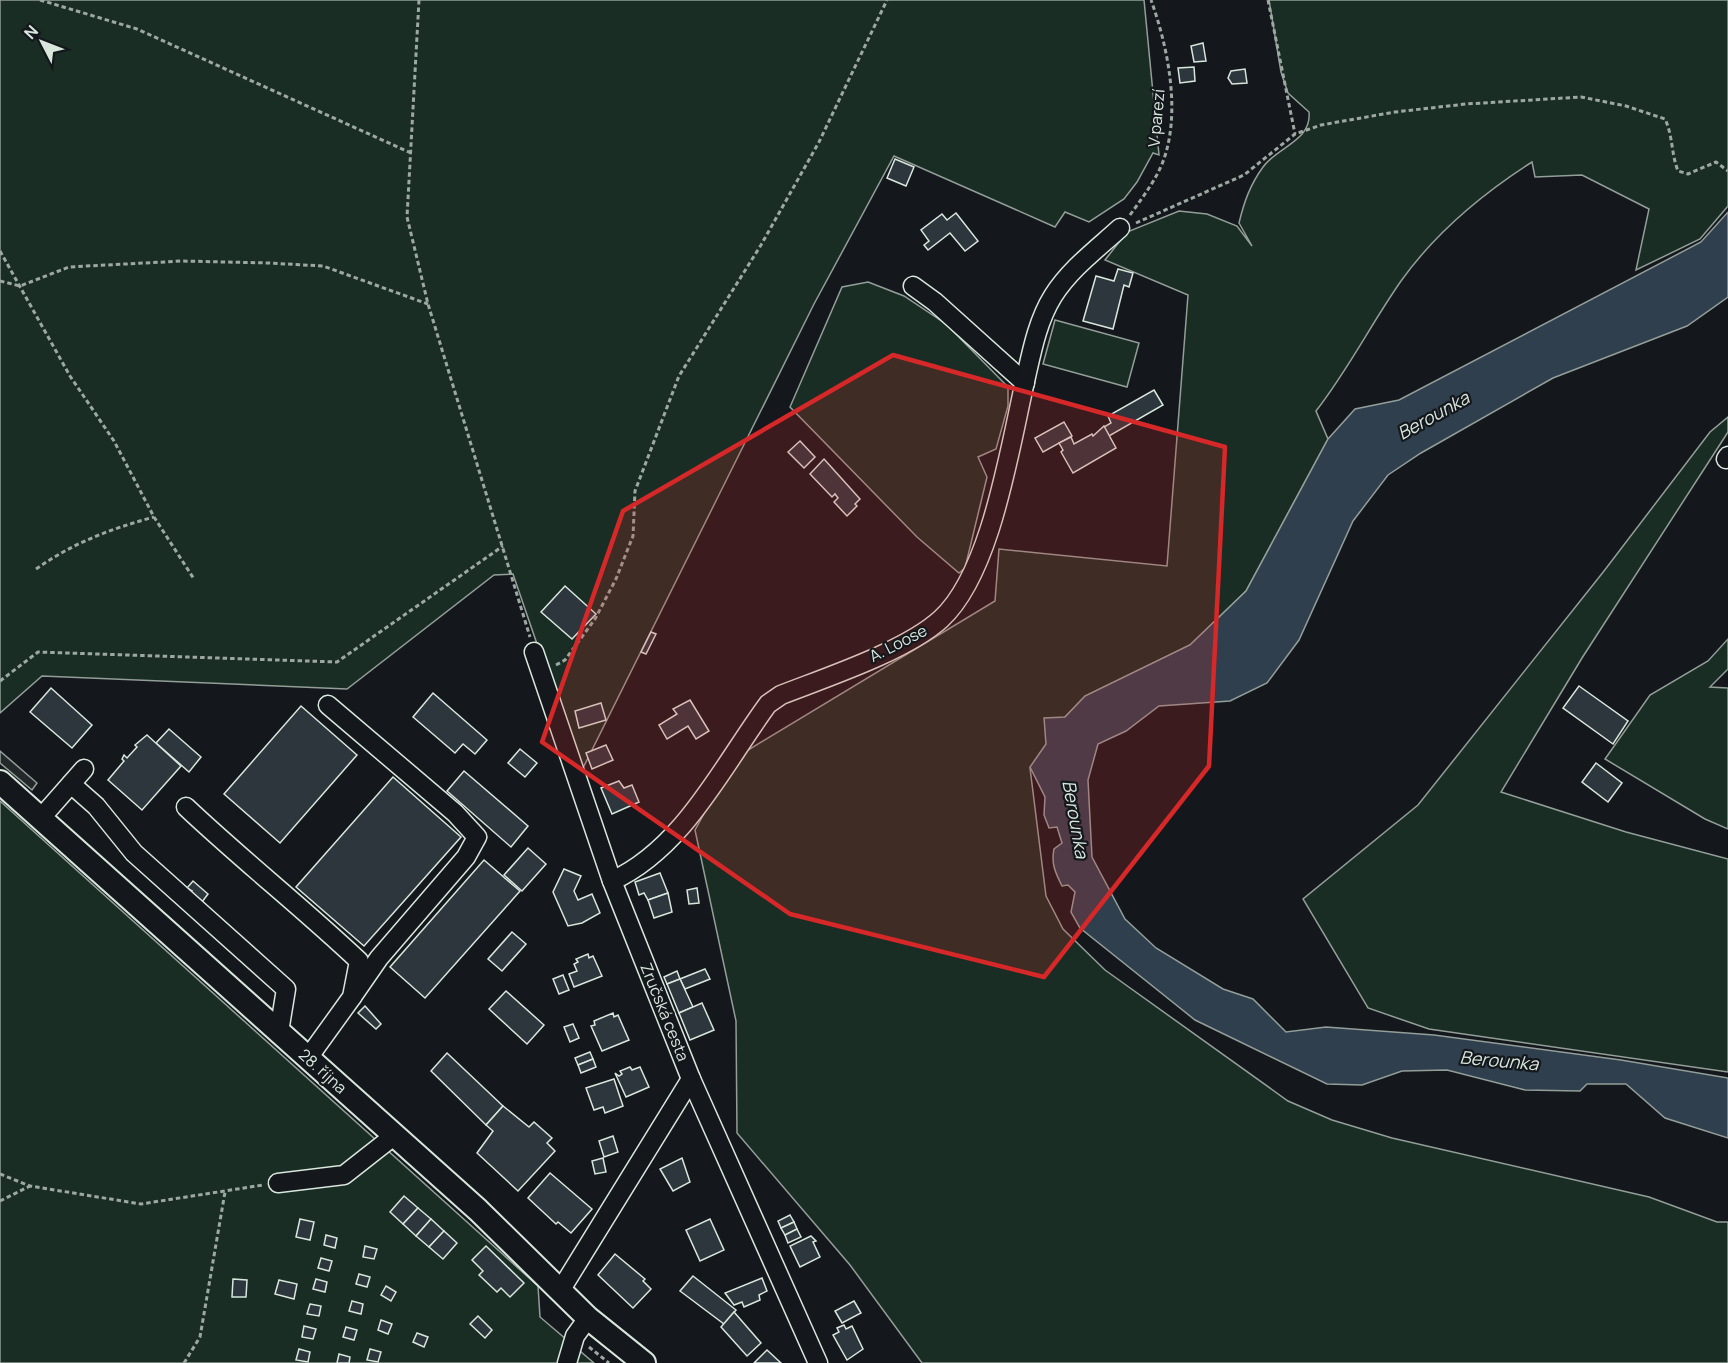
<svg xmlns="http://www.w3.org/2000/svg" width="1728" height="1363" font-family="Manrope,sans-serif">
	<style>
		.green { fill: #1a2d24; stroke: #939e99; stroke-width: 1.5 }
		.parking { fill: #24282b; stroke: #939e99; stroke-width: 1.5 }
		.water { fill: #2f3f4d; stroke: #939e99; stroke-width: 1.5 }
		.building { fill: #2c363c; stroke: #d8e6dc; stroke-width: 1.5 }
		.lines { fill: none; stroke-linecap: round; stroke-linejoin: round }
		.minor-casing { stroke: #d8e6dc; stroke-width: 21 }
		.major-casing { stroke: #d8e6dc; stroke-width: 26 }
		.path { stroke: #9da8a2; stroke-width: 3; stroke-dasharray: 4.5 3; stroke-linecap: butt }
		.minor { stroke: #14181c; stroke-width: 18 }
		.major { stroke: #14181c; stroke-width: 22 }
		.marked { fill: #d62828; fill-opacity: 0.2; stroke: #d62828; stroke-width: 4.5; stroke-linejoin: round }
		.labels { text-anchor: middle; dominant-baseline: central; stroke-width: 4.5; stroke-linejoin: round; paint-order: stroke }
		.street-label { font-size: 16px; fill: #d8e6dc; stroke: #14181c }
		.water-label { font-size: 18px; font-style: italic; fill: #d8e6dc; stroke: #14181c }
	</style>
	<rect width="100%" height="100%" fill="#14181c"/>
	<g class="green">
		<path d="M0,0H1144L1159,155L1153,153L1137,182L1124,199L1089,222L1065,212L1055,227L894,156L814,304L581,772L513,574L494,575L347,689L42,676L0,713Z"/>
		<path d="M1269,0H1728V206L1700,239L1636,270L1649,209L1582,175L1535,177L1532,162C1482,194 1436,232 1401,281C1371,324 1348,370 1316,411L1328,439L1246,591L1190,645L1085,696L1065,717L1030,768L1046,896L1063,929L1105,970L1288,1101L1332,1120L1392,1138L1649,1197L1717,1222H1728V1363H922L850,1265L737,1133L736,1021L695,830L735,758L995,601L999,549L1167,566L1188,295L1105,260L1127,232L1179,211L1207,214L1237,226L1252,246L1239,223C1244,202 1250,185 1263,167C1277,147 1312,141 1309,112L1288,93L1281,72Z"/>
		<path d="M868,282L904,296L946,324L1008,387V406L996,449L978,457L987,477L965,568L959,573L917,537L790,407L842,287Z"/>
		<path d="M1055,320L1139,343L1127,387L1043,364Z"/>
		<path d="M1728,417V432L1582,658L1501,792L1626,832L1728,859V1072L1429,1029L1368,1008L1303,899L1418,805L1604,571L1710,432Z"/>
		<path d="M1728,639V669L1710,687L1728,688V829L1705,819L1605,759L1650,695L1708,661Z"/>
		<path d="M0,801L538,1286L540,1317L594,1363H0Z"/>
	</g>
	<path class="parking" d="M0,751L37,783L32,790L0,763Z"/>
	<path class="water" d="M1728,212V297L1687,326L1553,378L1421,453L1388,475L1353,521L1299,640L1267,683L1230,701L1159,706L1126,731L1098,744L1088,780L1092,857L1125,919L1156,948L1223,989L1253,999L1286,1032L1326,1027L1434,1035L1621,1060L1728,1078V1138L1665,1118L1626,1084H1587L1580,1091L1525,1090L1447,1070L1402,1071L1362,1085L1327,1084L1195,1020L1080,928L1071,912L1075,892L1068,885L1062,886C1055,872 1051,863 1054,849L1062,843L1057,827L1049,828L1044,815L1045,797L1030,767L1046,744L1044,718L1065,717L1085,696L1190,645L1246,591L1328,439L1355,409L1399,400L1701,242Z"/>
	<g class="building">
		<path d="M1203,43L1206,61L1194,62L1191,46Z"/>
		<path d="M1194,67L1195,81L1180,83L1178,68Z"/>
		<path d="M1245,69L1247,83L1232,84L1228,78L1231,71Z"/>
		<path d="M895,159L914,167L906,186L887,178Z"/>
		<path d="M956,213L978,241L965,251L950,233L928,250L924,245L929,241L921,230L942,214L947,220Z"/>
		<path d="M1118,269L1133,273L1129,287L1124,285L1113,329L1083,321L1096,276L1114,281Z"/>
		<path d="M1154,390L1163,405L1109,436L1104,427L1111,423L1108,416Z"/>
		<path d="M1064,422L1072,436L1043,452L1035,438Z"/>
		<path d="M1104,426L1116,448L1073,473L1061,452L1063,450L1059,443L1071,437L1074,444L1092,434L1093,436Z"/>
		<path d="M800,441L815,457L804,468L788,452Z"/>
		<path d="M824,459L860,499L855,504L857,506L847,516L834,502L838,498L835,494L832,497L810,474Z"/>
		<path d="M565,586L596,614L572,639L541,612Z"/>
		<path d="M651,632L656,634L646,654L641,652Z"/>
		<path d="M1579,686L1628,721L1613,744L1563,708Z"/>
		<path d="M51,688L92,725L72,748L30,712Z"/>
		<path d="M433,693L487,740L475,754L463,744L455,753L413,717Z"/>
		<path d="M690,700L709,731L696,739L688,726L667,739L659,725L677,714L673,709Z"/>
		<path d="M601,703L606,720L579,728L575,711Z"/>
		<path d="M301,706L357,755L280,843L224,794Z"/>
		<path d="M169,729L201,757L189,772L156,743Z"/>
		<path d="M147,735L181,766L142,810L108,780L124,761L122,759L124,755L127,758L137,747L135,745Z"/>
		<path d="M606,745L613,760L592,769L586,753Z"/>
		<path d="M520,749L537,763L525,777L508,763Z"/>
		<path d="M1596,763L1622,783L1608,802L1582,782Z"/>
		<path d="M464,771L528,826L511,847L447,791Z"/>
		<path d="M393,777L461,837L364,946L296,887Z"/>
		<path d="M619,781L624,788L632,785L639,802L612,814L601,788Z"/>
		<path d="M528,848L546,864L522,891L504,875Z"/>
		<path d="M484,860L520,891L425,998L390,967Z"/>
		<path d="M564,869L581,876L574,891L578,900L592,894L600,913L582,923L568,926L553,892Z"/>
		<path d="M660,873L668,893L648,900L644,893L639,895L635,882Z"/>
		<path d="M193,881L208,894L199,906L187,896L192,891L187,888Z"/>
		<path d="M697,888L699,903L689,904L687,890Z"/>
		<path d="M668,893L672,912L654,918L648,900Z"/>
		<path d="M512,932L526,944L502,971L488,959Z"/>
		<path d="M588,954L589,958L593,956L602,976L574,987L569,974L577,971L574,964L578,962L576,959Z"/>
		<path d="M705,969L710,979L685,989L680,979Z"/>
		<path d="M677,971L680,979L667,984L664,977Z"/>
		<path d="M563,975L569,990L559,994L553,979Z"/>
		<path d="M680,979L693,1007L679,1013L667,984Z"/>
		<path d="M506,991L544,1025L527,1044L489,1009Z"/>
		<path d="M702,1003L714,1030L690,1040L679,1013Z"/>
		<path d="M365,1006L381,1024L376,1029L358,1013Z"/>
		<path d="M613,1013L614,1017L618,1015L629,1040L602,1051L591,1026L595,1025L594,1021Z"/>
		<path d="M573,1024L579,1038L570,1042L564,1027Z"/>
		<path d="M590,1052L593,1059L578,1065L575,1058Z"/>
		<path d="M447,1053L503,1106L486,1125L431,1071Z"/>
		<path d="M593,1059L596,1067L581,1073L578,1065Z"/>
		<path d="M630,1067L632,1070L640,1067L649,1087L626,1097L615,1073L619,1076L622,1074L620,1071Z"/>
		<path d="M614,1079L623,1106L605,1113L603,1107L594,1110L586,1088Z"/>
		<path d="M503,1106L529,1127L534,1122L552,1138L547,1143L555,1151L518,1191L477,1153L493,1131L486,1125Z"/>
		<path d="M613,1136L618,1152L604,1157L599,1141Z"/>
		<path d="M603,1158L606,1172L595,1174L592,1161Z"/>
		<path d="M682,1158L690,1182L673,1191L660,1169Z"/>
		<path d="M550,1173L592,1209L571,1233L558,1222L556,1224L528,1198Z"/>
		<path d="M404,1196L418,1208L403,1224L390,1212Z"/>
		<path d="M418,1208L431,1219L416,1236L403,1224Z"/>
		<path d="M790,1215L794,1222L781,1228L778,1221Z"/>
		<path d="M300,1219L314,1222L310,1240L296,1237Z"/>
		<path d="M431,1219L444,1231L429,1247L416,1236Z"/>
		<path d="M710,1219L724,1250L700,1261L686,1230Z"/>
		<path d="M794,1222L797,1229L785,1235L781,1228Z"/>
		<path d="M797,1229L801,1237L788,1243L785,1235Z"/>
		<path d="M444,1231L457,1243L443,1259L429,1247Z"/>
		<path d="M326,1235L337,1238L335,1248L324,1245Z"/>
		<path d="M811,1236L816,1241L813,1242L820,1257L800,1267L790,1246Z"/>
		<path d="M365,1246L377,1249L374,1259L363,1257Z"/>
		<path d="M486,1246L524,1283L510,1297L501,1288L497,1292L479,1275L483,1271L472,1260Z"/>
		<path d="M615,1254L645,1279L643,1281L651,1289L633,1308L598,1275Z"/>
		<path d="M321,1258L332,1261L329,1271L318,1268Z"/>
		<path d="M359,1274L370,1277L367,1287L356,1284Z"/>
		<path d="M693,1276L736,1310L724,1324L680,1291Z"/>
		<path d="M762,1278L767,1291L759,1295L760,1300L744,1307L742,1302L734,1305L725,1293Z"/>
		<path d="M233,1279L247,1280L246,1297H232Z"/>
		<path d="M316,1279L327,1282L325,1292L313,1289Z"/>
		<path d="M279,1280L297,1284L294,1299L275,1294Z"/>
		<path d="M386,1286L396,1292L391,1301L381,1295Z"/>
		<path d="M352,1301L363,1304L361,1314L349,1311Z"/>
		<path d="M854,1301L861,1313L842,1323L835,1311Z"/>
		<path d="M310,1304L321,1306L319,1316L307,1314Z"/>
		<path d="M734,1312L761,1343L747,1356L721,1327Z"/>
		<path d="M478,1316L492,1330L485,1338L470,1324Z"/>
		<path d="M381,1320L392,1324L388,1334L378,1330Z"/>
		<path d="M844,1325L846,1329L852,1326L863,1349L847,1360L833,1335L839,1332L837,1328Z"/>
		<path d="M304,1326L316,1329L313,1339L302,1337Z"/>
		<path d="M346,1327L357,1330L354,1340L343,1337Z"/>
		<path d="M417,1333L428,1337L424,1347L413,1342Z"/>
		<path d="M299,1349L310,1352L308,1362L296,1360Z"/>
		<path d="M370,1349L381,1352L378,1362L367,1360Z"/>
		<path d="M767,1350L781,1363H754Z"/>
		<path d="M339,1354L350,1357L349,1363H337Z"/>
	</g>
	<g class="lines">
		<g class="minor-casing">
			<g id="minor">
				<path d="M913,286L935,302L1025,383"/>
				<path d="M1726,459L1728,456"/>
				<path d="M534,652L612,881L691,1079L818,1363"/>
				<path d="M328,705L455,813L477,837L466,857L379,958L352,997"/>
				<path d="M71,784L96,806L134,853L286,989L279,1032"/>
				<path d="M186,807C242,860 303,908 359,961L352,997L308,1058"/>
				<path d="M40,819L84,769"/>
				<path d="M612,881C684,848 723,765 768,704L781,695C827,677 906,651 941,619C992,572 1010,445 1026,377C1032,350 1038,320 1053,296C1070,269 1097,249 1120,228"/>
				<path d="M278,1183L344,1175L395,1135"/>
				<path d="M560,1291L691,1079"/>
				<path d="M567,1363L575,1336L588,1318"/>
			</g>
		</g>
		<g class="major-casing">
			<path id="major" d="M0,782L478,1210L588,1318L644,1363"/>
		</g>
		<g class="path">
			<path d="M40,0L137,29L411,153"/>
			<path d="M419,0L407,217L428,304L530,637"/>
			<path d="M1268,0L1295,134"/>
			<path d="M1130,215C1142,198 1154,183 1162,164C1182,115 1168,47 1151,0"/>
			<path d="M1136,223L1244,175L1295,134L1321,125L1395,112L1466,104L1581,97L1626,106L1665,119C1673,136 1671,153 1678,171L1688,174L1716,162L1728,171"/>
			<path d="M0,251L70,376L114,441L154,517L194,579"/>
			<path d="M0,281L20,286L69,267L182,261L269,263L323,266L428,304"/>
			<path d="M36,569C73,543 110,529 154,517"/>
			<path d="M556,665L565,660L595,619L616,579L633,536L635,491L679,376L761,245L819,142L887,0"/>
			<path d="M0,681L38,652L337,662L503,546"/>
			<path d="M0,1174L30,1186L141,1204L263,1185"/>
			<path d="M0,1201L30,1186"/>
			<path d="M589,1347L609,1363"/>
			<path d="M184,1363L200,1337L225,1192"/>
		</g>
		<use href="#minor" class="minor"/>
		<use href="#major" class="major"/>
	</g>
	<path class="marked" d="M893,355L1225,447L1209,766L1044,977L790,914L542,742L623,511Z"/>
	<g class="labels">
		<g class="street-label">
			<text transform="translate(1156 118) rotate(-85)">V parezí</text>
			<text transform="translate(898 643) rotate(-27)">A. Loose</text>
			<text transform="translate(665 1012) rotate(68)">Zručská cesta</text>
			<text transform="translate(323 1071) rotate(42)">28. října</text>
		</g>
		<g class="water-label">
			<text transform="translate(1433 415) rotate(-29)">Berounka</text>
			<text transform="translate(1076 819) rotate(80)">Berounka</text>
			<text transform="translate(1499 1060) rotate(5)">Berounka</text>
		</g>
	</g>
	<g transform="translate(42 42) rotate(312)" stroke="#14181c" stroke-width="4.5" paint-order="stroke">
	<path d="M0-4.5L10 22L0 15L-10 22Z" fill="#d8e6dc"/>
	<text y="-9" font-size="16" font-weight="bold" text-anchor="middle" fill="#d8e6dc">N</text>
	</g>
</svg>
